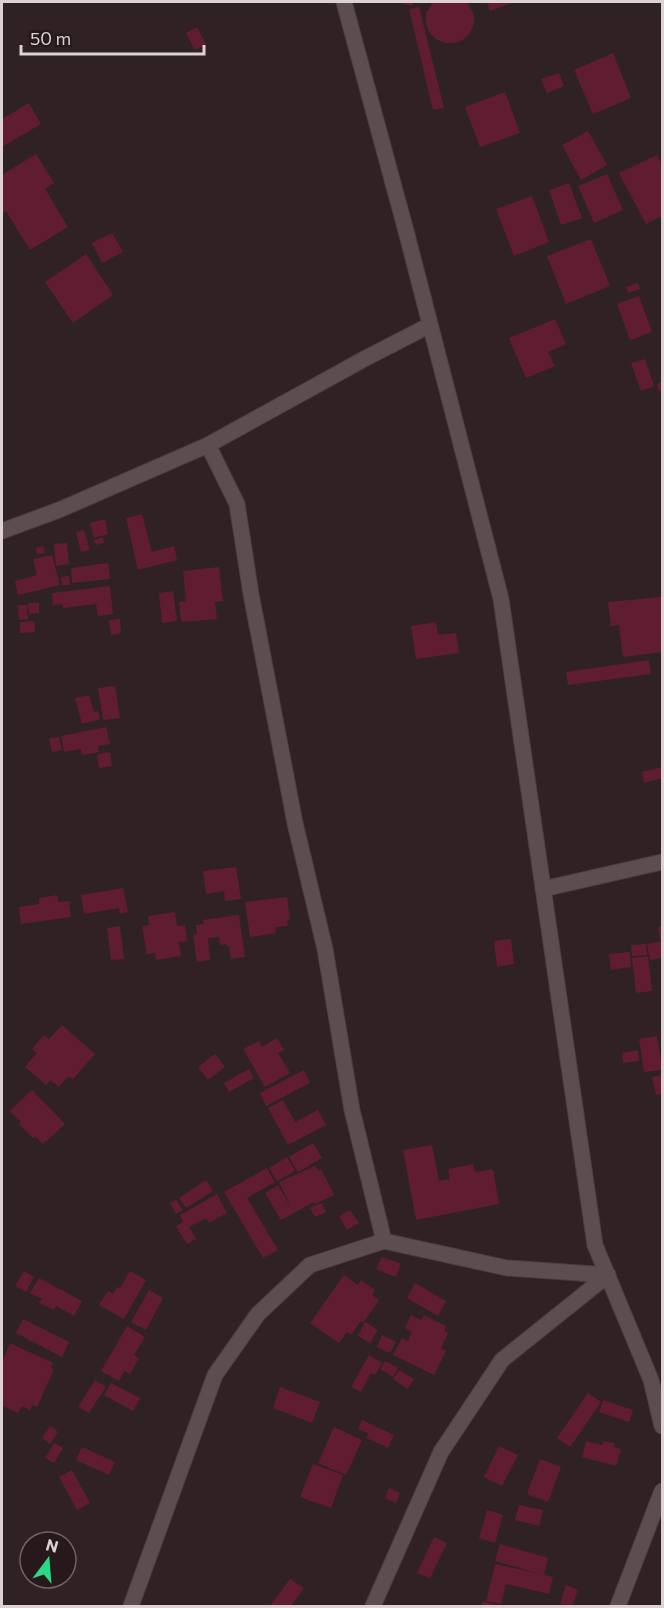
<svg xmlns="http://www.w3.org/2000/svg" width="664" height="1608" font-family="Commissioner,sans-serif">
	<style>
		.building { fill: #601d31 }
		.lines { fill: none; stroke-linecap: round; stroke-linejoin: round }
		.minor-casing { stroke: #4a3e40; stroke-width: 17 }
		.minor { stroke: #5e4d50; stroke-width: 15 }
	</style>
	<rect width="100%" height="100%" fill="#302124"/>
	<g class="building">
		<path d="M397,2H413L412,6Z"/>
		<path d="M433,2H467L474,15V24L470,33L463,40L454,43H445L436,39L429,32L426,23V13Z"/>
		<path d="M487,2H515L490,11Z"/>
		<path d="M419,7L444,108L433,110L409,9Z"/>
		<path d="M197,27L206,44L195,50L186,33Z"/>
		<path d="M613,53L631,98L593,114L574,70Z"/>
		<path d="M559,73L564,86L547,93L541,79Z"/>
		<path d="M505,92L520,133L480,147L465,107Z"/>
		<path d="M29,103L41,124L2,147V119Z"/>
		<path d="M588,131L607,165L581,180L562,145Z"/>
		<path d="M36,154L54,183L45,189L68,227L30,250L6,211L2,214V175Z"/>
		<path d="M657,155L662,166V216L646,224L619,173Z"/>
		<path d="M607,174L623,210L594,223L578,186Z"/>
		<path d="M569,183L582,218L561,225L549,190Z"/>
		<path d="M532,196L549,242L514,256L496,209Z"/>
		<path d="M112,233L123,252L102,263L92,243Z"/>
		<path d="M591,239L610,286L566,304L547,256Z"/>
		<path d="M86,254L113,295L73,323L45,282Z"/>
		<path d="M638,283L640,289L628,293L626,287Z"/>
		<path d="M639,296L652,332L630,340L617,304Z"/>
		<path d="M555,319L566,344L548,352L555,366L526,378L509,338Z"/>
		<path d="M645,359L654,386L641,391L631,363Z"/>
		<path d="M662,382V390L659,391L657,384Z"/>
		<path d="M142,514L152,552L174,546L177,560L138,570L126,518Z"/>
		<path d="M105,519L108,534L94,538L90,523Z"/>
		<path d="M84,530L90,550L81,552L76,532Z"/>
		<path d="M103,537L104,543L96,545L94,540Z"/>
		<path d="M67,543L69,564L56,566L54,544Z"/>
		<path d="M43,546L45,553L37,554L36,548Z"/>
		<path d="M52,555L60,585L18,595L15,581L37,575L33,559Z"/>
		<path d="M108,563L110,579L72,583L71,568Z"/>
		<path d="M219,567L223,601L215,602L217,619L181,622L179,602L186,601L183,571Z"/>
		<path d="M69,576L70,585H62L61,577Z"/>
		<path d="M110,586L113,614L98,616L96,604L63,608L62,604L53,605L52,593Z"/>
		<path d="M173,591L177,621L162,623L159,593Z"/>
		<path d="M661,597L662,652L623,657L619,625L611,626L608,602Z"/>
		<path d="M28,603H39V613L29,614Z"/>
		<path d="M18,605H27L28,619L19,620Z"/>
		<path d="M120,619L121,633L111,635L109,620Z"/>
		<path d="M34,621L35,632L20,633V622Z"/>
		<path d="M436,622L438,635L456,633L459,653L416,659L411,626Z"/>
		<path d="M649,660L651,674L568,685L566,672Z"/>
		<path d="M115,686L120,718L103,720L98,688Z"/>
		<path d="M89,695L94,712L98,711L100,719L82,724L75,698Z"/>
		<path d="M106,727L110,744L98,746L99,752L82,755L81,749L64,752L61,736Z"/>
		<path d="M59,737L62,750L52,752L49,738Z"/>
		<path d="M110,752L112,766L99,768L97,754Z"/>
		<path d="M662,767V778L644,783L642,772Z"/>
		<path d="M236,867L241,899L225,901L224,891L206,894L203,871Z"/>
		<path d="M123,888L128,912L120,914L119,908L84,914L81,895Z"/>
		<path d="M57,895L58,902L69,901L71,917L21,924L19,907L39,904V898Z"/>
		<path d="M287,897L290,919L287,920L288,926L275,927L276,933L250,937L245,902Z"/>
		<path d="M175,912L177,926L185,925L187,941L179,942L181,956L156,960L155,953L147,954L142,926L149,925L148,916Z"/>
		<path d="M239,915L245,957L231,959L229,946H227L226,944L220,945L219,937L208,938L210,960L197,962L193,935L197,934L196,925L204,924L203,920Z"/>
		<path d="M120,926L124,959L111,960L107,928Z"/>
		<path d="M662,926V940H660L658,927Z"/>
		<path d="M511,939L514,964L497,967L494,941Z"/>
		<path d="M662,941V958L650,960L647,944Z"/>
		<path d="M646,944L647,955L632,956L631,945Z"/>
		<path d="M630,952L631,967L611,970L609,954Z"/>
		<path d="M648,956L652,991L636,993L632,958Z"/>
		<path d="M62,1025L95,1054L73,1079L69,1076L59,1087L50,1080L46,1085L25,1067L37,1053L32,1049L44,1035L49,1039Z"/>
		<path d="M657,1036L662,1070L644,1072L639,1039Z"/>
		<path d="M277,1038L284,1050L278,1053L290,1073L265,1087L243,1049L259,1041L262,1047Z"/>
		<path d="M638,1050L639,1061L623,1063L622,1053Z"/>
		<path d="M215,1054L225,1067L208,1080L198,1067Z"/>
		<path d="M249,1069L254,1078L229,1092L224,1083Z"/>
		<path d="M304,1070L310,1083L266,1106L260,1093Z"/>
		<path d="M662,1075V1094L656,1095L652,1077Z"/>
		<path d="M32,1090L65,1124L43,1144L35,1136L33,1138L19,1124L21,1122L10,1111Z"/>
		<path d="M283,1100L295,1122L318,1110L326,1125L288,1145L268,1108Z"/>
		<path d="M313,1143L322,1158L298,1172L289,1157Z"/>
		<path d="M432,1145L439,1181L450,1179L448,1169L473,1164L475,1172L493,1169L499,1204L416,1220L403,1150Z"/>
		<path d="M287,1157L295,1171L277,1181L269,1168Z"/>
		<path d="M315,1166L318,1171L321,1169L334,1195L315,1204L314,1202L281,1220L265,1193L278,1185L292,1209L279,1182Z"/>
		<path d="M267,1168L275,1182L247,1198L278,1250L263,1258L224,1192Z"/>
		<path d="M206,1180L213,1191L186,1208L179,1198Z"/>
		<path d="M217,1194L227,1213L209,1223L206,1218L189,1227L196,1239L187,1244L176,1226L183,1222L180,1215Z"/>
		<path d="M176,1200L183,1210L176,1214L170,1203Z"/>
		<path d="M321,1203L326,1212L315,1217L310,1208Z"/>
		<path d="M350,1210L359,1223L347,1230L339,1216Z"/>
		<path d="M382,1257L401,1264L396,1277L376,1269Z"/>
		<path d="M24,1271L34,1277L26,1292L15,1286Z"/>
		<path d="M130,1271L146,1280L124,1319L99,1305L108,1291L113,1294L117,1287L120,1288Z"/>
		<path d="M344,1275L358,1285L361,1280L375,1290L372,1295L379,1300L363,1323L361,1321L351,1335L347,1332L339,1343L310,1323Z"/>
		<path d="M39,1278L82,1301L74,1316L56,1306L54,1310L39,1303L42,1299L30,1293Z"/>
		<path d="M415,1283L446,1301L438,1316L407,1298Z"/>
		<path d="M149,1290L163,1298L146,1330L131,1322Z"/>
		<path d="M411,1315L421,1320L424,1315L446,1326L444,1331L448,1333L441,1348L446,1351L434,1375L393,1355L402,1338L408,1341L412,1332L405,1328Z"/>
		<path d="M23,1319L69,1342L62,1357L16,1333Z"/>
		<path d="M365,1322L378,1330L370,1343L358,1336Z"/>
		<path d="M127,1326L145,1337L134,1355L139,1358L130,1374L124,1371L119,1381L101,1371Z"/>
		<path d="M382,1335L396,1342L390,1353L377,1347Z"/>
		<path d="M10,1343L53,1363L51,1368L54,1369L37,1407L33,1405L30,1410L22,1406L18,1413L2,1405L3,1369L2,1362Z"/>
		<path d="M369,1355L382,1363L375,1375L371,1373L361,1392L351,1387Z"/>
		<path d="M385,1361L398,1368L393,1377L380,1369Z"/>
		<path d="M399,1370L414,1379L408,1389L393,1379Z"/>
		<path d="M95,1380L106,1387L89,1413L78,1407Z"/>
		<path d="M111,1383L140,1398L133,1411L104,1395Z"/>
		<path d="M280,1387L320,1402L312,1423L273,1408Z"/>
		<path d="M588,1393L601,1402L570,1447L557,1438Z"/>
		<path d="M603,1400L633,1410L629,1422L599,1412Z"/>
		<path d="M362,1420L394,1435L388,1448L366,1438L368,1433L358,1429Z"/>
		<path d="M50,1426L58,1432L50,1444L42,1438Z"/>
		<path d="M334,1427L362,1440L346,1475L318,1463Z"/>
		<path d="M586,1441L602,1445L603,1441L614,1443V1447L621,1449L616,1466L582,1457Z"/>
		<path d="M54,1443L63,1448L54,1463L45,1458Z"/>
		<path d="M499,1446L518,1455L502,1486L484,1477Z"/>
		<path d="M82,1447L115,1462L109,1475L76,1460Z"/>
		<path d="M540,1459L561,1467L548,1502L527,1494Z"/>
		<path d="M313,1464L343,1475L331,1508L300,1497Z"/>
		<path d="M72,1470L90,1503L77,1510L59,1477Z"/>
		<path d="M389,1488L400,1493L396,1503L385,1498Z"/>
		<path d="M519,1505L543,1510L539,1526L515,1520Z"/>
		<path d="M487,1510L503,1515L495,1543L479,1538Z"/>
		<path d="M434,1537L447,1543L430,1578L417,1573Z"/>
		<path d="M500,1544L548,1558L544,1575L553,1577L549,1594L506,1584L501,1604L486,1601L495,1564L541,1574L495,1561Z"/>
		<path d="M290,1579L304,1588L291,1606H270Z"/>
		<path d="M566,1585L578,1590L572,1606L560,1604Z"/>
		<path d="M483,1601L499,1606H481Z"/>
	</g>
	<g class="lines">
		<g class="minor-casing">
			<g id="minor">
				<path d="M344,2L406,231L501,599L595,1245L651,1380L662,1426"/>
				<path d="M208,445L237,504L251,594L295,823L325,949L352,1110L384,1241"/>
				<path d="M2,531L59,510L208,445L366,358L430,325"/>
				<path d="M543,889L662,862"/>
				<path d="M131,1606L215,1375L258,1314L310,1265L384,1241L507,1268L608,1275"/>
				<path d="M373,1606L441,1452L502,1360L608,1275"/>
				<path d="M618,1606L662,1491"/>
			</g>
		</g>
		<use href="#minor" class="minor"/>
	</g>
	<rect width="664" height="1608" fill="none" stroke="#dcd1d3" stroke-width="6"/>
	<g transform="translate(48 1560) rotate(16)"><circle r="28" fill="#26181b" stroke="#6f6265" stroke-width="1.5"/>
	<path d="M0-4.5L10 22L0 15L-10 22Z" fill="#2bd884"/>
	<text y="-9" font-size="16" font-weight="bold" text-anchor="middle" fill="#dcd1d3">N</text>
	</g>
	<path d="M21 45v9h183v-9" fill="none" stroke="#dcd1d3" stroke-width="3"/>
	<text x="30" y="45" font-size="18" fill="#dcd1d3" stroke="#26181b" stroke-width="4.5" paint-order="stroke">50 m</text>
</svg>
